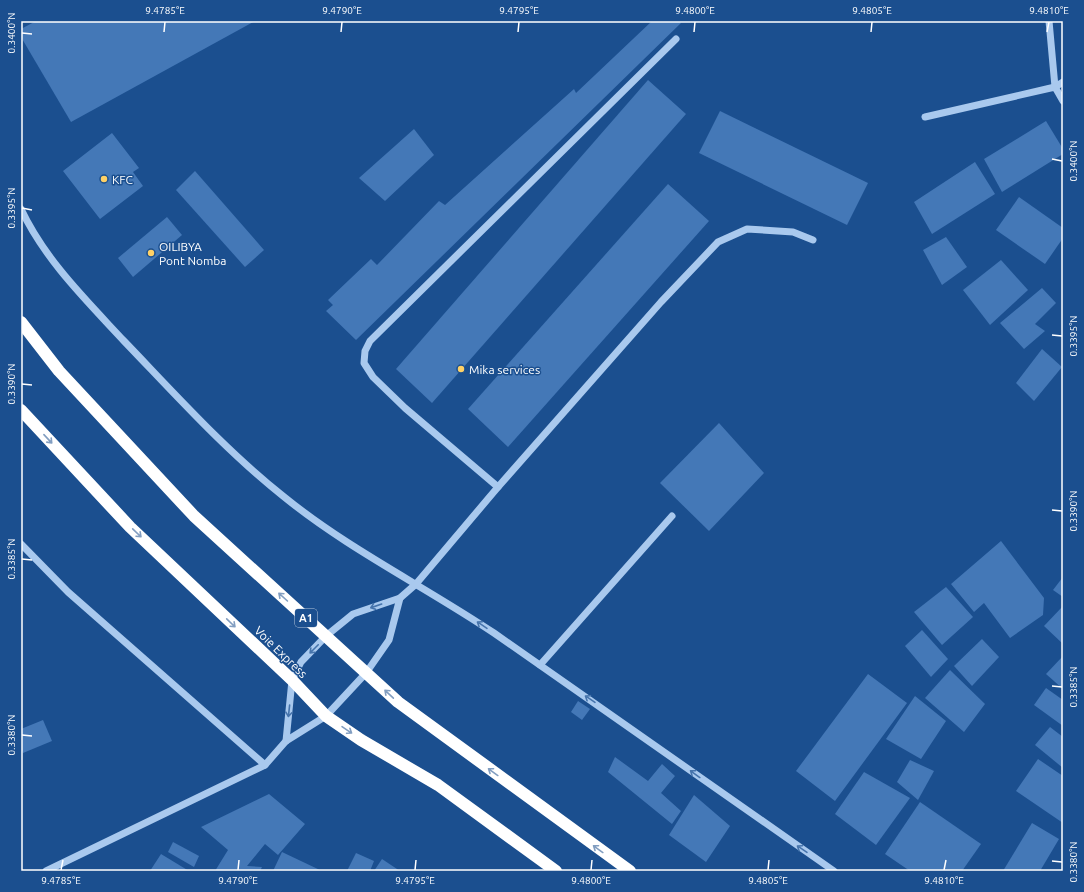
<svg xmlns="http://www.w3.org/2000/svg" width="1084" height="892" font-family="Ubuntu,sans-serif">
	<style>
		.building { fill: #4478b7 }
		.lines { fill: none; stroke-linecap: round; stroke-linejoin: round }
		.minor { stroke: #a9c9ee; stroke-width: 7 }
		.highway { stroke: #fff; stroke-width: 12 }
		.oneway { stroke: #829ec1 }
		.oneway2 { stroke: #4674ac }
		.ticks { fill: none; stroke: #fff; stroke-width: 1.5 }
		.poi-dot { fill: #ffd166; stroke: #1b4f8f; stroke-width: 1.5 }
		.labels { text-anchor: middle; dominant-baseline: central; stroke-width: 3; stroke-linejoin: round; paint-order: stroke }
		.shield { fill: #1b4f8f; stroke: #bbcadd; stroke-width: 1 }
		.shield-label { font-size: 11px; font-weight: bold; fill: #fff }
		.poi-label { font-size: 12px; fill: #fff; stroke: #1b4f8f; text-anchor: start }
		.street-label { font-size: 12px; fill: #fff; stroke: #1b4f8f }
		.neatline { fill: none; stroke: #fff; stroke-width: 1.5 }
		.ticks-label { font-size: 10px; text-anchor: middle; fill: #fff }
	</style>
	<rect width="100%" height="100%" fill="#1b4f8f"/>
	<g class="building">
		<path d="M36,21H255L71,122L21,37V29Z"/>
		<path d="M652,21H678L681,23L356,340L326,311L333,305L328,300L371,259L377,265L439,201L445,205L574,89L576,93Z"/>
		<path d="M648,80L686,114L432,403L396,369Z"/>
		<path d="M720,111L868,183L847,225L699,153Z"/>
		<path d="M1046,121L1063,149V154L1002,192L984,159Z"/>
		<path d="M414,129L434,155L385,201L359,178Z"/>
		<path d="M112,133L139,168L133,172L143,186L100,219L63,171Z"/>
		<path d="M975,162L995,194L932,234L914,202Z"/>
		<path d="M195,171L264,250L245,267L176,190Z"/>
		<path d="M668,184L709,221L508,447L468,409Z"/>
		<path d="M1019,197L1063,228V238L1045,264L996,230Z"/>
		<path d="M167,217L182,235L133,277L118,258Z"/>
		<path d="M946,237L967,267L942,285L923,250Z"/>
		<path d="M1001,260L1028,290L990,325L963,290Z"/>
		<path d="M1042,288L1056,303L1035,324L1045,331L1024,349L1000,323Z"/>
		<path d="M1042,349L1062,367L1034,401L1016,383Z"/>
		<path d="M719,423L764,473L709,531L660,483Z"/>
		<path d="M1001,541L1044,598L1043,615L1010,638L984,603L974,612L951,584Z"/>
		<path d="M1063,577V597L1053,590Z"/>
		<path d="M946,587L973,617L942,645L914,612Z"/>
		<path d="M1063,606V644L1044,626Z"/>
		<path d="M922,630L948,659L931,677L905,646Z"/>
		<path d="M982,639L999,657L972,686L954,666Z"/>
		<path d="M1063,656V689L1046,674Z"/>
		<path d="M950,670L985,704L964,732L925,698Z"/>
		<path d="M868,674L907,703L835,801L796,771Z"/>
		<path d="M1046,688L1063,700V726L1034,705Z"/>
		<path d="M915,696L946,721L921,759L886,739Z"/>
		<path d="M578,701L590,709L582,720L571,712Z"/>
		<path d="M43,720L52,741L23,753L21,748V729Z"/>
		<path d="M1050,727L1063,737V768L1035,745Z"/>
		<path d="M615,757L648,781L662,764L675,776L661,793L681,811L672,824L608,772Z"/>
		<path d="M1038,759L1063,776V823L1016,791Z"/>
		<path d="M910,760L934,771L918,800L897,782Z"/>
		<path d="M864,772L910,798L876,845L835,814Z"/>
		<path d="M269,794L305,824L278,855L265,844L247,866L262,867L260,871H215L228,850L201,827Z"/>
		<path d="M694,795L730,826L706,862L669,835Z"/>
		<path d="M920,802L981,844L962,871H910L885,854Z"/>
		<path d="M1032,823L1059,839L1040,871H1003Z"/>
		<path d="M173,842L199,856L194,867L168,852Z"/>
		<path d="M282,852L322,871H273Z"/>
		<path d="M356,853L374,861L370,871H347Z"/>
		<path d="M161,854L189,871H150Z"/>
		<path d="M382,859L400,871H374Z"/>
	</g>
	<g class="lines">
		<g class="minor">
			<path d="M1049,21L1055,87L1063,82"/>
			<path d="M925,117L1055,87L1063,101"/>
			<path d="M21,209C45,260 86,300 124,341C175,394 225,450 283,496C348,549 424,586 494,633L834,871"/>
			<path d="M498,487L405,408L373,377L364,363L365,351L370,341L676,39"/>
			<path d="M21,544L68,592L265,765"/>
			<path d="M540,665L672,516"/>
			<path d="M286,741L292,680L301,662L326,636L353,614L400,598L416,584L498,487L661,302L718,242L747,229L793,232L813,240"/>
			<path d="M46,871L265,765L286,741L326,716L366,673L389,640L400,598"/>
		</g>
		<g class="highway">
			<path d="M21,322L59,371L194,516L398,702L630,871"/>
			<path d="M21,410L130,527L292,680L326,716L361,740L438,785L556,871"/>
		</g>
	</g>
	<defs><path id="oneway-shaft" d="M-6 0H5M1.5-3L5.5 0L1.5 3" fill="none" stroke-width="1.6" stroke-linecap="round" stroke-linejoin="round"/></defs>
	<g class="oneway">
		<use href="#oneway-shaft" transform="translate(48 439) rotate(47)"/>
		<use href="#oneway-shaft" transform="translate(137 533) rotate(44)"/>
		<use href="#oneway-shaft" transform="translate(283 597) rotate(-138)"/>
		<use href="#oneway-shaft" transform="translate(231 623) rotate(44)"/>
		<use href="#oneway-shaft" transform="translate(389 694) rotate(-137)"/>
		<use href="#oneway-shaft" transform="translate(347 730) rotate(34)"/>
		<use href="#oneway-shaft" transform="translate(493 772) rotate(-144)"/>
		<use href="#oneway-shaft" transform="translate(598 849) rotate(-144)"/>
	</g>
	<g class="oneway2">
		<use href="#oneway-shaft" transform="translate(376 606) rotate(161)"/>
		<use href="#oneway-shaft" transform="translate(482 625) rotate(-146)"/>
		<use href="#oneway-shaft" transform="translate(314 649) rotate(135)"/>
		<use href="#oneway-shaft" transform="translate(590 699) rotate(-146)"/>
		<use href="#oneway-shaft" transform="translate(289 711) rotate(96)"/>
		<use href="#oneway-shaft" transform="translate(695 774) rotate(-144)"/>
		<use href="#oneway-shaft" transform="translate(802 849) rotate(-146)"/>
	</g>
	<path class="ticks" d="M164,32L165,22M341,32L342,22M518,32L519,22M694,32L695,22M871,32L872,22M1047,32L1049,22M22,33L32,34M1052,159L1062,161M22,208L32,210M1052,335L1062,336M22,384L32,385M1052,510L1062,511M22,559L32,560M1052,686L1062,687M22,735L32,736M1052,861L1062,862M61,870L63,860M238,870L239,860M415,870L416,860M591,870L592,860M768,870L769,860M944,870L946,860"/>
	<g class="poi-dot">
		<circle cx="104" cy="179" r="4"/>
		<circle cx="151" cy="253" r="4"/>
		<circle cx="461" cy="369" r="4"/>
	</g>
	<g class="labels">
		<rect class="shield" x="295" y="609" width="22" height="18" rx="3"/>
		<g class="shield-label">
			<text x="306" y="618">A1</text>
		</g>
		<g class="poi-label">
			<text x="112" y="179">KFC</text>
			<text x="159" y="246">OILIBYA<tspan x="159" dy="14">Pont Nomba</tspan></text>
			<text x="469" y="369">Mika services</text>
		</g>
		<g class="street-label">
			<text transform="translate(281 652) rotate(44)">Voie Express</text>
		</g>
	</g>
	<rect width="1084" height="892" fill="none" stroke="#1b4f8f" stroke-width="44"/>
	<rect x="22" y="22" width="1040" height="848" class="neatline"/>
	<g class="ticks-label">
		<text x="165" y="14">9.4785°E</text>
		<text x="342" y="14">9.4790°E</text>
		<text x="519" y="14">9.4795°E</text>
		<text x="695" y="14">9.4800°E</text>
		<text x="872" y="14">9.4805°E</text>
		<text x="1049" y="14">9.4810°E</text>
		<text transform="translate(11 33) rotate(-90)" y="4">0.3400°N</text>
		<text transform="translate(1073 161) rotate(-90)" y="4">0.3400°N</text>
		<text transform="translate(11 208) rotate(-90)" y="4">0.3395°N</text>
		<text transform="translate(1073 336) rotate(-90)" y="4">0.3395°N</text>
		<text transform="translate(11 384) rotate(-90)" y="4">0.3390°N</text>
		<text transform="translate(1073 511) rotate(-90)" y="4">0.3390°N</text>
		<text transform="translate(11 559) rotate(-90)" y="4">0.3385°N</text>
		<text transform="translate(1073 687) rotate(-90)" y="4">0.3385°N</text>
		<text transform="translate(11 735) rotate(-90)" y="4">0.3380°N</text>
		<text transform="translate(1073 862) rotate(-90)" y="4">0.3380°N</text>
		<text x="61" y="884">9.4785°E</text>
		<text x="238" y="884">9.4790°E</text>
		<text x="415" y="884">9.4795°E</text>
		<text x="591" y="884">9.4800°E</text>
		<text x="768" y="884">9.4805°E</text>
		<text x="944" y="884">9.4810°E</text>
	</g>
</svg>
